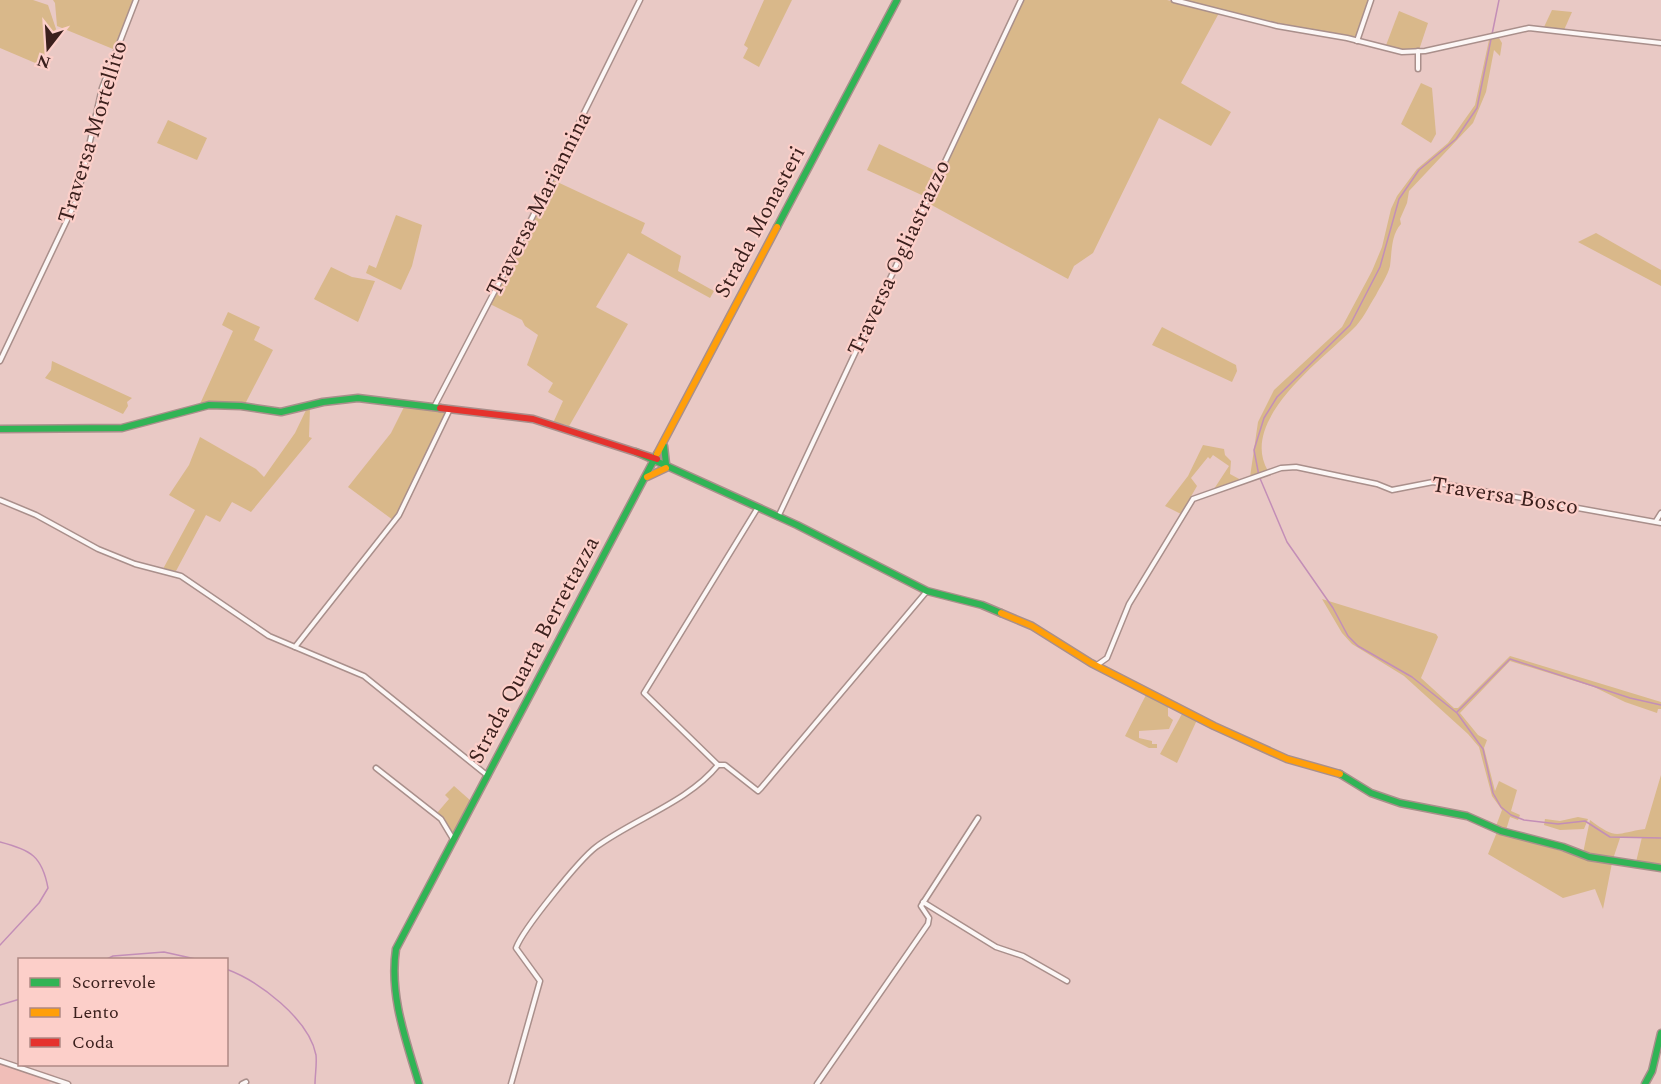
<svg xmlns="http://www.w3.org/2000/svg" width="1661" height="1084" font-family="Spectral,serif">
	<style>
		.built { fill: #f0beb8 }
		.green { fill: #d9b88a }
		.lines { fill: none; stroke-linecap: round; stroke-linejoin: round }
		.stream { stroke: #c38eb7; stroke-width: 1.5 }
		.street-casing { stroke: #a98f8b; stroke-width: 7 }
		.fast-casing { stroke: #a98f8b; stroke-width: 9 }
		.slow-casing { stroke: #a98f8b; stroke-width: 9 }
		.jam-casing { stroke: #a98f8b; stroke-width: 9 }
		.street { stroke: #fcf7f6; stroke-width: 4 }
		.fast { stroke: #30b455; stroke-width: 6 }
		.slow { stroke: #ff9f0a; stroke-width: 6 }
		.jam { stroke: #e5322d; stroke-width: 6 }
		.labels { text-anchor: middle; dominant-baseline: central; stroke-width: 4.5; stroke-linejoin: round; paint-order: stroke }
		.street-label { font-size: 22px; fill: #3b201d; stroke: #fccfc9 }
	</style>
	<rect width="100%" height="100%" fill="#e9c9c5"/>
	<path class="built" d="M0,1057L20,1065L54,1075L49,1084H0Z"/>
	<g class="green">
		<path d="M0,0H33L48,5L56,29L40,65L0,48Z"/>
		<path d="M53,0H135L113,49L57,26L55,3Z"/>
		<path d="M764,0H792L759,67L743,58L748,48L744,45Z"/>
		<path d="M1022,0H1167L1219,13L1181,83L1231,112L1211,146L1159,118L1093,253L1074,266L1068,279L926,202Z"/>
		<path d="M1183,0H1369L1355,38L1276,24Z"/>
		<path d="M1552,10L1572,12L1564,30L1544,27Z"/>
		<path d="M1399,11L1428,23L1419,50L1385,48Z"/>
		<path d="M1499,38L1502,43L1500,56L1494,50L1486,92L1473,123L1409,191L1407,203L1400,219L1401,224C1391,235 1392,251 1390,266C1388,275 1380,287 1376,295C1369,306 1362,321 1353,329C1322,360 1238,420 1268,471L1250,477L1258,422L1274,390L1342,327L1372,271L1382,247L1391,209L1397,196L1417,169L1448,143L1475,105L1489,40Z"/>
		<path d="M1421,83L1432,88L1436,134L1431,143L1401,124Z"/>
		<path d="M168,120L207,138L197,160L157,143Z"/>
		<path d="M879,144L938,172L926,197L867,170Z"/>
		<path d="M553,180L645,223L641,233L681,256L678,271L714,291L710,298L628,253L596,307L628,324L568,428L567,425L553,423L563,401L548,392L553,383L527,365L538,335L525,326L522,320L490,304Z"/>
		<path d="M396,215L422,225L412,266L401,290L366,273L369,265L376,268Z"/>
		<path d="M1596,233L1661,270V286L1578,242Z"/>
		<path d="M331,267L352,277L375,281L358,322L314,299Z"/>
		<path d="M228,312L260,327L254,340L273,350L245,404H200L233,331L222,325Z"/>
		<path d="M1162,327L1236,365L1237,371L1232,382L1152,345Z"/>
		<path d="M52,361L132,398L127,402L128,406L123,414L45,378L51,370Z"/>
		<path d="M405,405L444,410L446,415L400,510L393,520L348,487L391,433Z"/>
		<path d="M310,407L309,437L312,438L251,512L232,502L220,522L206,515L176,571L163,569L195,510L169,495L189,465L200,437L256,469L264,477L295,433L307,408Z"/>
		<path d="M1203,445L1224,449L1225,455L1231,461L1230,474L1241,480L1214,489L1229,466L1213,455L1210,459L1208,457L1191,478L1197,486L1181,514L1165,506L1188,476Z"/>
		<path d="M1322,599L1436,634L1438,637L1421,678L1454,708H1458L1510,656L1661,702V709H1658L1657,713L1625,702L1594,687L1510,661L1460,713L1478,735L1487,740L1484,748L1495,791L1499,781L1517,790L1511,811L1520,815L1518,820L1510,817L1506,830L1496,826L1502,810L1492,796L1479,747L1468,734L1404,676L1352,644L1342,633Z"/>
		<path d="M1147,693L1168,705V716L1173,720L1169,729L1139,731V738L1152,741V744H1157V748H1149L1125,736Z"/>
		<path d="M1183,712L1197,720L1177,763L1160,754Z"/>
		<path d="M1661,775V867L1636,862L1642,837L1620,838L1613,859L1583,853L1590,820C1618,841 1615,833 1645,829Z"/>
		<path d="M454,786L471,801L453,834L437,813L449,799L445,795Z"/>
		<path d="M1578,817L1588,819L1584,829L1560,830L1544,825L1545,819L1560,821Z"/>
		<path d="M1497,832C1535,842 1574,857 1612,863L1603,909L1595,889L1563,898L1488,854Z"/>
	</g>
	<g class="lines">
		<g class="stream">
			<path d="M1499,0L1477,108L1456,139L1419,170L1399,199L1380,267L1350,325L1277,397L1264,418L1254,450L1259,476L1287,542L1333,608L1348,636L1358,646L1412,677L1457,713L1483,749L1493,793L1501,807L1511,815L1524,820L1558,824L1585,821L1610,837L1661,838"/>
			<path d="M1457,712L1510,659L1630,698L1661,705"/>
			<path d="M0,842C31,850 42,856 48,888L39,903L0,945"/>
			<path d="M105,960L113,956L164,952L200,960"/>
			<path d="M226,969C259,981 309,1019 316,1055C317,1064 315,1075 315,1084"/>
			<path d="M0,1005L20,999"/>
		</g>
		<g class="street-casing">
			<g id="street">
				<path d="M1174,0L1277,26L1347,38L1402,52L1425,51L1529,28L1661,43"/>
				<path d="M1357,41L1371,0"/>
				<path d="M1418,51V69"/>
				<path d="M0,361L77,199L102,88L136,0"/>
				<path d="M434,407L511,260L640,0"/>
				<path d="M450,409L399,515L295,647L364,676L488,776"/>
				<path d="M0,500L36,515L98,549L135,564L181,576L269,636L295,647"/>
				<path d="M778,517L1021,0"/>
				<path d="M1656,521L1661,513"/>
				<path d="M1097,665L1107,658L1129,604L1193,499L1281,468L1296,467L1377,484L1392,490L1433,482L1661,523"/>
				<path d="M718,765L644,693L757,509"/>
				<path d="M376,768L441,819L453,839"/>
				<path d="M923,902L996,947L1023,956L1067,981"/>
				<path d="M0,1061L68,1084"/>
				<path d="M242,1084L246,1082"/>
				<path d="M511,1084L540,981L516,948C523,929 580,859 596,847C634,819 688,802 718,765H725L758,791L761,788L927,591"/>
				<path d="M817,1084L928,924L929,918L921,906L978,818"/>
			</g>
		</g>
		<g class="fast-casing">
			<g id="fast">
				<path d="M777,227L897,0"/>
				<path d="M0,429L122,428L209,405L241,406L281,412L323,402L358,398L440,408"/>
				<path d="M664,446L666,464"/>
				<path d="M636,452L797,525L927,591L982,605L1001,613"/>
				<path d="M1340,774L1371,793L1400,803L1467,816L1501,831L1563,847L1589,857L1661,868"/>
				<path d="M419,1084C406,1040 389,995 396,949L657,454"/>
				<path d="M1645,1084L1652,1071L1661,1033"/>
			</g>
		</g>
		<g class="slow-casing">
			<g id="slow">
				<path d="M657,454L777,227"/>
				<path d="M647,477L666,468"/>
				<path d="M1001,613L1032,626L1091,663L1214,726L1287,759L1340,774"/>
			</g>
		</g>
		<g class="jam-casing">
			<path id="jam" d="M440,408L533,419L657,459"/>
		</g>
		<use href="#street" class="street"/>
		<use href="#fast" class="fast"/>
		<use href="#slow" class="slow"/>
		<use href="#jam" class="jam"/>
	</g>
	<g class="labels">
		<g class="street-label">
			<text transform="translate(93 132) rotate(-73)">Traversa Mortellito</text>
			<text transform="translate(539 204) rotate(-63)">Traversa Mariannina</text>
			<text transform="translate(760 222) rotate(-62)">Strada Monasteri</text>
			<text transform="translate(899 258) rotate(-65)">Traversa Ogliastrazzo</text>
			<text transform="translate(1505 496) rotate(9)">Traversa Bosco</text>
			<text transform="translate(534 650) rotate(-62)">Strada Quarta Berrettazza</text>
		</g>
	</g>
	<rect x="18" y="958" width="210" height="108" fill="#fccfc9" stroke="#af8984" stroke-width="1.5"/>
	<rect x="30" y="978" width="30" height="9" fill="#30b455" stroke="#af8984" stroke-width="1.5"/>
	<text x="72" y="988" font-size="18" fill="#3b201d">Scorrevole</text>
	<rect x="30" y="1008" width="30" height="9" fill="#ff9f0a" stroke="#af8984" stroke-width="1.5"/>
	<text x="72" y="1018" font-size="18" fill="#3b201d">Lento</text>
	<rect x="30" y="1038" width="30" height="9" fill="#e5322d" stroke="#af8984" stroke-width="1.5"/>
	<text x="72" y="1048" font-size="18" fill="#3b201d">Coda</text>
	<g transform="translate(48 48) rotate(197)" stroke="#fccfc9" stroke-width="4.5" paint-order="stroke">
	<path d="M0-4.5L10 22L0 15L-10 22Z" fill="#3b201d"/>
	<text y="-9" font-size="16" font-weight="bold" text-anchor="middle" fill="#3b201d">N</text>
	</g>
</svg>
